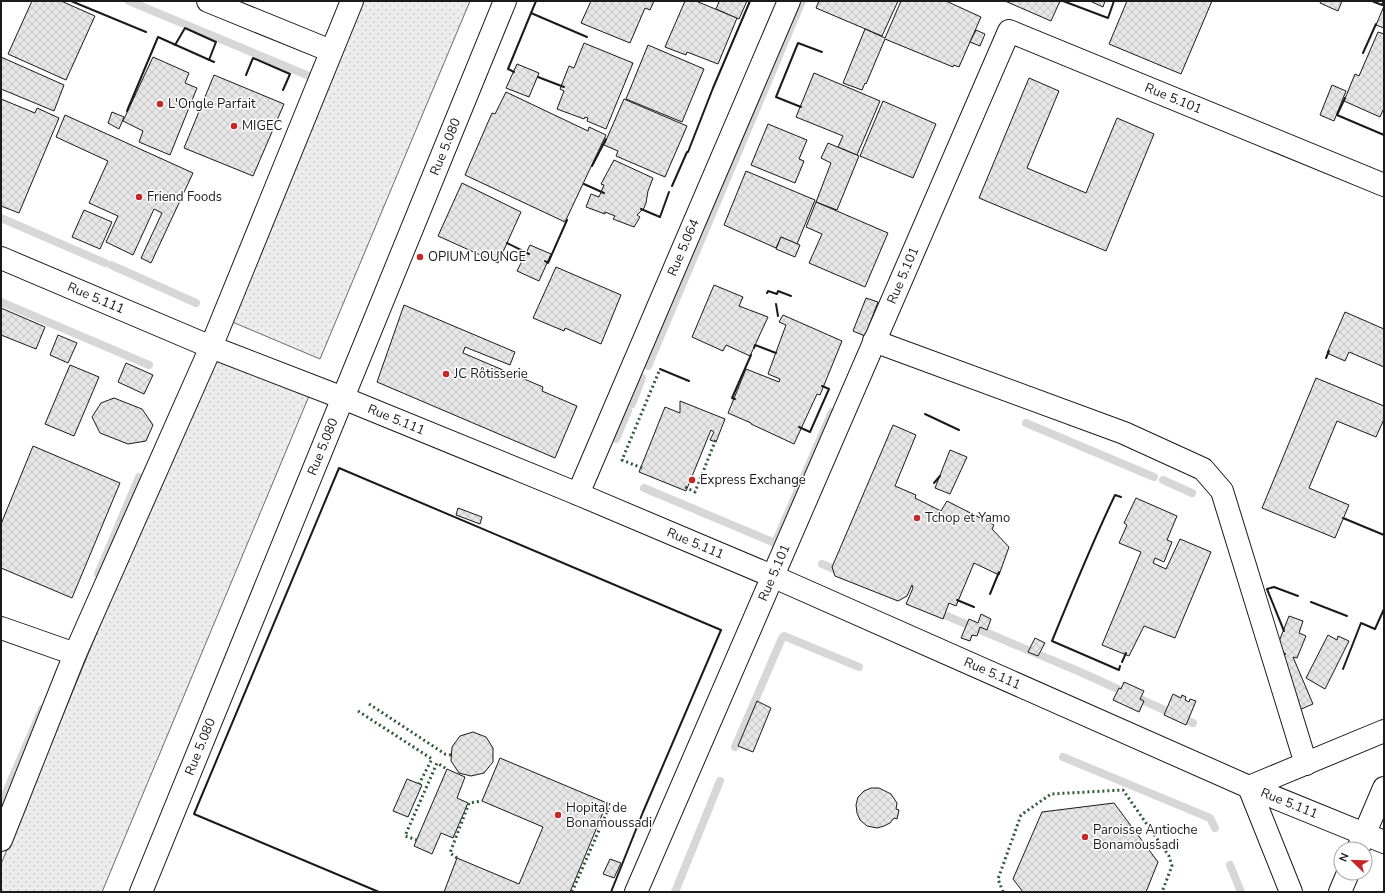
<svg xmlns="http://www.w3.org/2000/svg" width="1385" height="893" font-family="'Nunito Sans',sans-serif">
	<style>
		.grass { fill: url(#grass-dots); stroke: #6a6a6a }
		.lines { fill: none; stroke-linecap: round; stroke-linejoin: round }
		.stream { stroke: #d7d7d7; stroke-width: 8 }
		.building { fill: url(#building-cross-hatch); stroke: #1a1a1a }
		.minor-casing { stroke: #1a1a1a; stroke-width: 24 }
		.secondary-casing { stroke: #1a1a1a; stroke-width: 24 }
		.minor { stroke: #fff; stroke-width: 22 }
		.secondary { stroke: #fff; stroke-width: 22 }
		.hedge { stroke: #2b5a34; stroke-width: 3; stroke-dasharray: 2 3; stroke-linecap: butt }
		.wall { stroke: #1a1a1a; stroke-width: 2 }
		.poi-dot { fill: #c62828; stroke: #fff; stroke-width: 1.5 }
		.labels { text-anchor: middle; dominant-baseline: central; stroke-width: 3; stroke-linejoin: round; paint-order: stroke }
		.street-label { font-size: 13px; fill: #1a1a1a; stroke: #fff }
		.poi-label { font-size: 13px; fill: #1a1a1a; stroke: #fff; text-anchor: start }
	</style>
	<defs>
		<pattern id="grass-dots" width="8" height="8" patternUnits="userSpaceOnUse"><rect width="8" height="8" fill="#ededed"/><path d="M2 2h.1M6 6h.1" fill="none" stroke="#cbcbcb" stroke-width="1.8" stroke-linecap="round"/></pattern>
		<pattern id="building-cross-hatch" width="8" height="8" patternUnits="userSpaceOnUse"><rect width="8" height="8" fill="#e6e6e6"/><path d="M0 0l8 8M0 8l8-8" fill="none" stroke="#c5c5c5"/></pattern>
	</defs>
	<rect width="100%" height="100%" fill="#fff"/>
	<g class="grass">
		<path d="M364,1H470L320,359L230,321Z"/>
		<path d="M212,356L309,396L102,892H1V864Z"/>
	</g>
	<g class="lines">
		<g class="stream">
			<path d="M129,1L309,76"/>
			<path d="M1,218L105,263"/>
			<path d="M111,265L196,303"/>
			<path d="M1,302L149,365"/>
			<path d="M648,366L802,1"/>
			<path d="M632,404L642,378"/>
			<path d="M1026,423L1154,477"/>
			<path d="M616,439L628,411"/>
			<path d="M1163,480L1192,493"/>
			<path d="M644,488L775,543L832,412"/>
			<path d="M822,564L841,572"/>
			<path d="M98,574L139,477"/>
			<path d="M935,611L1078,671L1193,723"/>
			<path d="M735,747L782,638L784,636L859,667"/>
			<path d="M1063,757L1210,818L1215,828"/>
			<path d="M1,804L42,709"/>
			<path d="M1230,865L1241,892"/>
			<path d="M675,892L720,781"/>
		</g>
	</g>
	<g class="building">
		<path d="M32,1H61L95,16L66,80L8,54Z"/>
		<path d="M591,1H654L650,10L645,8L630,43L581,23Z"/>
		<path d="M685,1H696L737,18L718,64L687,52L686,55L665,47Z"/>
		<path d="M716,1H747L739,19L716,9L719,2Z"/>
		<path d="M819,1H898L882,36L816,8Z"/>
		<path d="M901,1H946L981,17L959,67L954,65L953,67L885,39L866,84L865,83L862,90L843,83L865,29L885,38Z"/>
		<path d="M1005,1H1060L1051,21Z"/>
		<path d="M1090,1H1105L1103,7Z"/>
		<path d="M1127,1H1212L1181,74L1109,44Z"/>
		<path d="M1321,1H1342L1338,11L1320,3Z"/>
		<path d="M1384,6V28L1376,25Z"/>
		<path d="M976,30L985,34L980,46L970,42Z"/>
		<path d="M1378,32L1384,34V110H1383L1380,117L1344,101L1355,74L1359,76Z"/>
		<path d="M584,43L633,63L606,129L587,121L588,118L585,117L584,119L557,109L564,91L560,89L569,66L574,68Z"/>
		<path d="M648,45L704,69L682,122L626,99Z"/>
		<path d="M1,57L64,85L54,111L1,89Z"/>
		<path d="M153,57L189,73L185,83L197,88L170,155L139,142L143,131L123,121Z"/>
		<path d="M517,64L539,73L529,97L506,88Z"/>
		<path d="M814,73L880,101L857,155L838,147L843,136L796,117Z"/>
		<path d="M214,75L284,104L253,176L184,148Z"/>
		<path d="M1029,78L1059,91L1027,168L1086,193L1117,118L1154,134L1106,251L979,198Z"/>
		<path d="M1332,85L1346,91L1334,121L1320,115Z"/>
		<path d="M506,92L588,131L589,127L606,135L565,222L465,175L492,113L495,114Z"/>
		<path d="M1,99L35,113L37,108L59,118L19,213L1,206Z"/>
		<path d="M624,99L687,126L665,177L616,156L618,151L604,145Z"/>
		<path d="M883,101L936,124L913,178L860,156Z"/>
		<path d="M112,112L124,117L119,129L108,123Z"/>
		<path d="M65,115L193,173L151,263L141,258L162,213L154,209L133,255L106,242L118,216L89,203L108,161L56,137Z"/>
		<path d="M768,124L807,140L799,159L804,161L795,183L751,165Z"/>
		<path d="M828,143L859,156L837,210L816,202L831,163L821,158Z"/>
		<path d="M614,160L653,178L648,191L646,203L644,208L637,215L640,217L634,227L613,219L615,216L605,212V214L586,207L591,194L599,197L604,185L601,184Z"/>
		<path d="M746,171L815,200L797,244L781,237L776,248L724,225Z"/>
		<path d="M462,183L521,212L498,263L438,236Z"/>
		<path d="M816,202L888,233L865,287L809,263L822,234L806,227Z"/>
		<path d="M84,210L112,222L100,249L72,237Z"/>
		<path d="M781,237L800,245L795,257L776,249Z"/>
		<path d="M530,245L551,254L539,281L517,271Z"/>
		<path d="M556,267L621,295L601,344L565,328L564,331L533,318Z"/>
		<path d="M714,285L743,297L739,306L768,317L750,356L726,345L723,351L692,337Z"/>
		<path d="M866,298L878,302L865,336L853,331Z"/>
		<path d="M404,305L515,352L510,365L465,347L463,353L543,387L542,391L577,406L555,458L377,382Z"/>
		<path d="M1,308L45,327L36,349L1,335Z"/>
		<path d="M1345,312L1384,329V367L1349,352L1345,361L1327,353Z"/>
		<path d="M783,315L842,341L820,395L817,394L794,444L751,424V423L728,413L746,369L779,382L780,379L768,374L786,325L779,322Z"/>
		<path d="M58,335L77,343L68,363L50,355Z"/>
		<path d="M126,363L153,375L144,394L118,382Z"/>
		<path d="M70,365L99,377L74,436L45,424Z"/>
		<path d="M1316,378L1384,406V419L1376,437L1337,421L1309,488L1349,505L1335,538L1262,508Z"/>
		<path d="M114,398L142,409L153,425L146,441L128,444L100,433L92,417L101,403Z"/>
		<path d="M680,401L725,419L716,442L710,440L714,432L711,430L686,491L639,472L665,407L680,413Z"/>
		<path d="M893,425L916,435L895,486L916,495L915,498L941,511L947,501L994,525L992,529L1009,547L999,575L974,563L956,606L949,603L943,619L906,604L913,588L912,585L907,596L898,601L835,576L832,567Z"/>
		<path d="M33,446L120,483L72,598L1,568V524Z"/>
		<path d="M950,450L967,457L950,494L935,488Z"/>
		<path d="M1136,498L1177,516L1167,540L1172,542L1164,562L1155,558L1153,563L1166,569L1180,539L1211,552L1175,638L1144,626L1129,656L1102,645L1141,552L1119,543L1127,525L1124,523Z"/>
		<path d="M458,508L482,517L480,524L456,515Z"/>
		<path d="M981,614L991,619L987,630L980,627L977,636L972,635L970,641L961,638L969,619L978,623Z"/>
		<path d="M1289,616L1303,621L1299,633L1306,636L1297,658L1293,657L1313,704L1299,710L1278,657L1286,654L1276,649Z"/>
		<path d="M1328,635L1337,640L1338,636L1349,641L1325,689L1306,678Z"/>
		<path d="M1035,638L1045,643L1038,656L1028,652Z"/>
		<path d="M1124,682L1144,691L1140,699L1144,701L1139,712L1113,700L1119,688L1121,689Z"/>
		<path d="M1173,694L1181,698L1182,695L1186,697L1185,700L1189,702L1190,699L1196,701L1186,725L1164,715Z"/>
		<path d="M757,701L771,708L753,752L738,746Z"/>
		<path d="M473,732L486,737L493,748V762L484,773L471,776L459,773L451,761L452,747L460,736Z"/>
		<path d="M500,758L607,803L570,892H444L457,858L519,884L543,827L482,801Z"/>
		<path d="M447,769L465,777L457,798L468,803L453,838L441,833L432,854L414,846Z"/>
		<path d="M407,779L422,785L408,817L393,811Z"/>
		<path d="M871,788H879L891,794L897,803L896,809L899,810L897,819L894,818L890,823L884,826L877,828L867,826L860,820L857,813L856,805L858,797L864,791Z"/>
		<path d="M1114,803L1158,862L1146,892H1023L1013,879L1042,812Z"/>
		<path d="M610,859L621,863L614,878L603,874Z"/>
	</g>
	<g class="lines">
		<g class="minor-casing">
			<g id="minor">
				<path d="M208,1L331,51"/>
				<path id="s1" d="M1,258L211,347L343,398L578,494L772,576L1249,787L1384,842"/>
				<path d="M874,341L1124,433L1203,469L1222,491L1306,764"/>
				<path id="s2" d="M578,494L789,1"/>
				<path d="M1,628L75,654"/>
				<path d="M1358,849L1384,788"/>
				<path id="s3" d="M636,892L1009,31L1384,185"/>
				<path d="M1291,892L1249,787L1384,731"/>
				<path d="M1340,892L1348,873"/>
			</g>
		</g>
		<g class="secondary-casing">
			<g id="secondary">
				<path d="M1,840L75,654L211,347L352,1"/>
				<path id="s4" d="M141,892L505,1"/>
			</g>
		</g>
		<use href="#minor" class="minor"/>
		<use href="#secondary" class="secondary"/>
		<g class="hedge">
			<path d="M642,468L622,460L660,369"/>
			<path d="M685,487L695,492L716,439"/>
			<path d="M369,704L445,754L451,755"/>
			<path d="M358,711L432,759L419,784"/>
			<path d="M417,840L405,836L437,763L447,769"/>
			<path d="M457,858L450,853L469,803L482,801"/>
			<path d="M572,892L610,805L607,803"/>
			<path d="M1003,892L998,879L1021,815L1051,794L1123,790L1169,856L1172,866L1162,892"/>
		</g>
		<g class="wall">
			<path d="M71,1L146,32"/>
			<path d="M1063,1L1108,18L1114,1"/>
			<path d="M1372,1L1382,5L1384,1"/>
			<path d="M531,13L587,37"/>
			<path d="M175,45L185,28L216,42L209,60"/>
			<path d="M1363,53L1376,24"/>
			<path d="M514,72L508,69L536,1"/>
			<path d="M246,75L253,58L290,74L283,90"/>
			<path d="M538,77L564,87"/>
			<path d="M1345,98L1337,115L1384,135"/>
			<path d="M801,107L776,97L798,43L822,52"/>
			<path d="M127,111L158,37L214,62"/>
			<path d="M592,166L606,139"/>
			<path d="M584,184L604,193"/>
			<path d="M672,186L687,152H688L713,88L750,1"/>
			<path d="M641,209L660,217L669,192"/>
			<path d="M507,243L529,254"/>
			<path d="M545,261L548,263L567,220"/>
			<path d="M767,293L768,291L777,294L778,291L791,296"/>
			<path d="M776,304L778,316"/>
			<path d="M754,348L755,345L776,353"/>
			<path d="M1326,358L1329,351"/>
			<path d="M660,369L689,381"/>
			<path d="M735,399L732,398L751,355"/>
			<path d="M925,414L959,430"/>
			<path d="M799,427L810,432L829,389L822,386"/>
			<path d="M934,483L940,476"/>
			<path d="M1343,518L1384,535"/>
			<path d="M990,594L999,572"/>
			<path d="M957,600L974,607"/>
			<path d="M1311,602L1347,616"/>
			<path d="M1284,631L1267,589L1274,587L1298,596"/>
			<path d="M1122,662L1126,653"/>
			<path d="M1120,666L1119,670L1052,641C1072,592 1092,543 1115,495L1121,497"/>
			<path d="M1343,669L1361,623L1375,629L1384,609"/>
			<path d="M379,892L194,814L339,468L721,630L643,812L611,892"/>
		</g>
	</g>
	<g class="poi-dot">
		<circle cx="160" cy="104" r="4"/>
		<circle cx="234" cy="126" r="4"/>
		<circle cx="139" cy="197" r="4"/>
		<circle cx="420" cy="257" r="4"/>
		<circle cx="446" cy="374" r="4"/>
		<circle cx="692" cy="480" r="4"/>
		<circle cx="917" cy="518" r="4"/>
		<circle cx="558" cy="815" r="4"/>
		<circle cx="1085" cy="837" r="4"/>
	</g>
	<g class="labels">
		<g class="street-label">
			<text stroke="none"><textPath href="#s3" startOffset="1116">Rue 5.101</textPath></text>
			<text stroke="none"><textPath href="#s4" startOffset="805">Rue 5.080</textPath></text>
			<text stroke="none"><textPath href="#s2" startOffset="268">Rue 5.064</textPath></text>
			<text stroke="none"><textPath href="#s3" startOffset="672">Rue 5.101</textPath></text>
			<text stroke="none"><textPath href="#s1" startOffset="103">Rue 5.111</textPath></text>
			<text stroke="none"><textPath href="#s1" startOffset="427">Rue 5.111</textPath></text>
			<text stroke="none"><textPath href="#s4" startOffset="481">Rue 5.080</textPath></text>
			<text stroke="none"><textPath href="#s1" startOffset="751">Rue 5.111</textPath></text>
			<text stroke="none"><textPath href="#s3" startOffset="348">Rue 5.101</textPath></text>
			<text stroke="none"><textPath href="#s1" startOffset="1075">Rue 5.111</textPath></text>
			<text stroke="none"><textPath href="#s4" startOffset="157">Rue 5.080</textPath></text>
			<text stroke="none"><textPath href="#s1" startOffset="1399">Rue 5.111</textPath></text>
		</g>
		<g class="poi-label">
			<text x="168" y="104">L'Ongle Parfait</text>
			<text x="242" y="126">MIGEC</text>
			<text x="147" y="197">Friend Foods</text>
			<text x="428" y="257">OPIUM LOUNGE</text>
			<text x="454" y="374">JC Rôtisserie</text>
			<text x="700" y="480">Express Exchange</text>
			<text x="925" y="518">Tchop et Yamo</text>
			<text x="566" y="808">Hopital de<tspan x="566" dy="15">Bonamoussadi</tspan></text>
			<text x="1093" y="830">Paroisse Antioche<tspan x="1093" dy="15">Bonamoussadi</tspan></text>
		</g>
	</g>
	<rect width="1385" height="893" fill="none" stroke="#1a1a1a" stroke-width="4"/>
	<g transform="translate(1353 861) rotate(293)"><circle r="19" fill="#ffffff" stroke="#a3a3a3"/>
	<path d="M0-3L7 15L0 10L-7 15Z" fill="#c62828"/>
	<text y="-6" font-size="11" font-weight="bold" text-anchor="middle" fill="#1a1a1a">N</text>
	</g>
</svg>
